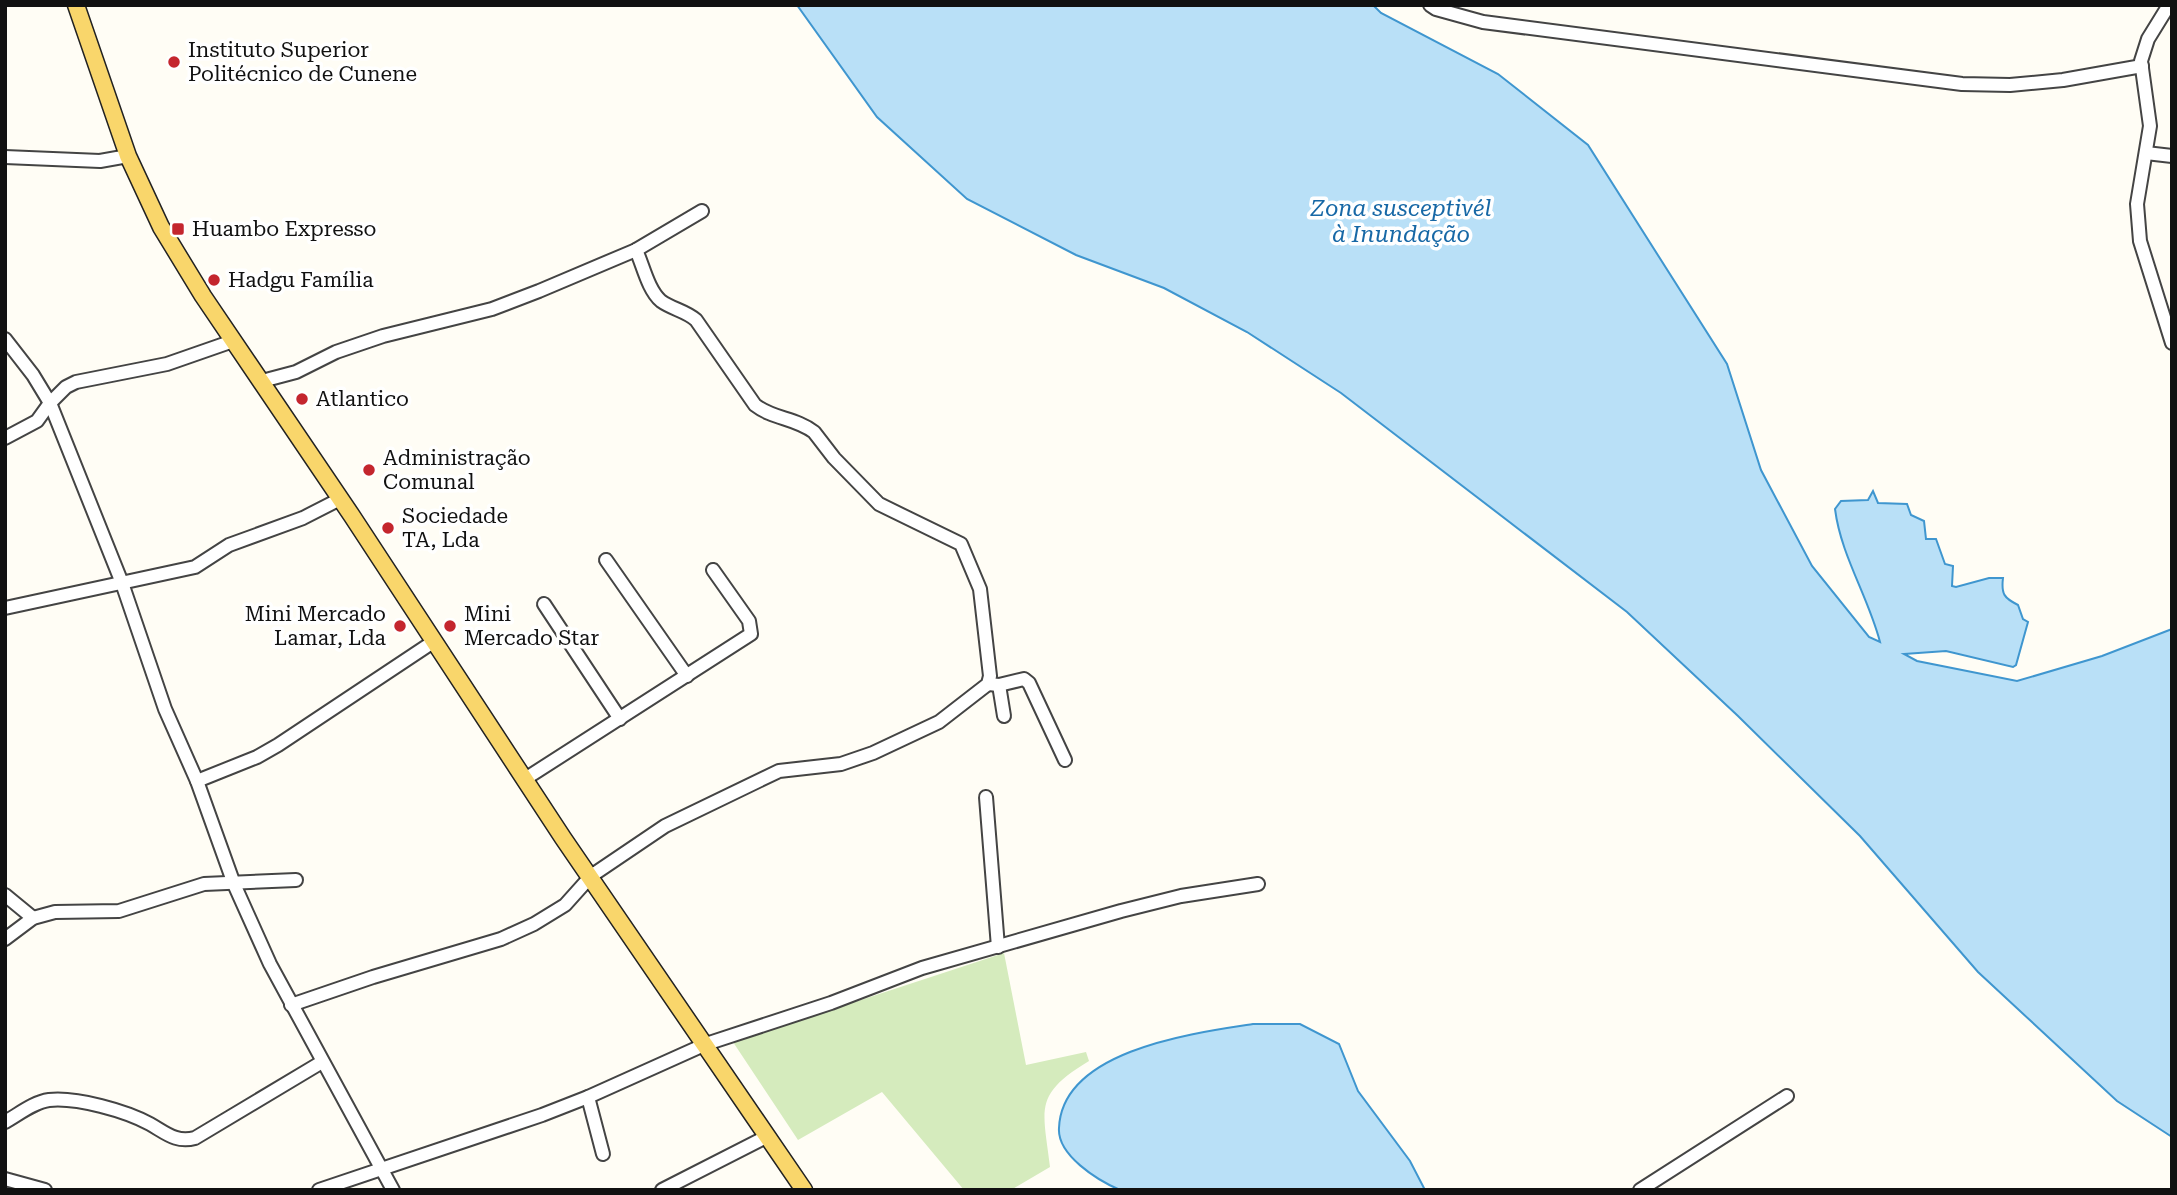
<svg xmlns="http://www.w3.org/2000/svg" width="2177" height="1195" font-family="'Roboto Serif',serif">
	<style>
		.green { fill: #d5ebbd }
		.water { fill: #b9e0f7; stroke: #3f96cf; stroke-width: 2 }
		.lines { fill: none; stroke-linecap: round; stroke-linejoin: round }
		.minor-casing { stroke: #444; stroke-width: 16 }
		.major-casing { stroke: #222; stroke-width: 19 }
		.minor { stroke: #fff; stroke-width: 12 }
		.major { stroke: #f9d66b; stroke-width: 16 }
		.poi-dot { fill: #c4262e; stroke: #fff; stroke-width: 2.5 }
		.labels { text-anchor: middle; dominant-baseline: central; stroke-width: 7; stroke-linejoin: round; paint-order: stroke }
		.poi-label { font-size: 21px; fill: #111; stroke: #fff; text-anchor: start }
		.water-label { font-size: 23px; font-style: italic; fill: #1768a6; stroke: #fff }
	</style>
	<rect width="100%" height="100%" fill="#fffdf5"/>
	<path class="green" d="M1004,953L1026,1065L1086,1052L1089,1061C1033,1095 1043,1108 1050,1167L1011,1190H964L882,1092L798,1140L733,1042Z"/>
	<g class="water">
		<path d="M797,5H1373L1381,13L1498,74L1588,145L1727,364L1761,470L1812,566L1869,637L1880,642C1868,596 1841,556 1835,509L1841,501L1868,500L1873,491L1878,503L1907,504L1911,515L1924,521L1926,539H1936L1945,564L1953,566L1952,586L1956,587L1989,578H2003C2001,594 2004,598 2018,605L2023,619L2028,622L2016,665L2013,667L1946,651L1904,654L1917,661L2017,681L2102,656L2172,629V1137L2117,1101L1978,972L1860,836L1738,716L1627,612L1341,393L1247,332L1164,288L1076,255L967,199L877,117Z"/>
		<path d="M1253,1024H1300L1339,1044L1358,1091L1410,1161L1425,1190H1120C1097,1180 1057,1155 1059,1128C1062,1050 1194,1033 1253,1024Z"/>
	</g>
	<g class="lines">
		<g class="minor-casing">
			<g id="minor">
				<path d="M1430,5L1436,9L1483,22L1962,84L2010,85L2063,80L2142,66"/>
				<path d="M2169,5L2148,39L2141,61L2150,126L2137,204L2140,241L2172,343"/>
				<path d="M2146,153L2172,156"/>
				<path d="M5,157L100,161L128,156"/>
				<path d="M5,339L33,375L50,403L122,583L165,709L197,781L234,884L270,964L393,1190"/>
				<path d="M262,381L296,372L336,352L383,336L492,309L539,291L636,250L702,211"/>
				<path d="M5,438L37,421L50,403L66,387L76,382L167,364L233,341"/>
				<path d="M606,560L687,676"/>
				<path d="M544,604L620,719"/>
				<path d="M5,608L195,567L229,545L303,518L340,499"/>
				<path d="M988,684L999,685L1024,679L1029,683L1065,760"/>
				<path d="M999,685L1004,716"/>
				<path d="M525,779L751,634L749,621L713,570"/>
				<path d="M197,781L257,757L278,745L433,642"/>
				<path d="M986,797L998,947"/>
				<path d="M5,895L33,918"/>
				<path d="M5,939L33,918L55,912L119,911L204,884L296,880"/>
				<path d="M291,1005L373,977L501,939L534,924L565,905L591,876L665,826L779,771L841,764L873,753L939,722L988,684L990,676L980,589L961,544L879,504L834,458L814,432C796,418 773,419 755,405L696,320C686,311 672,309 661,301C648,290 643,265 636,250"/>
				<path d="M588,1097L603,1154"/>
				<path d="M5,1122C19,1114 34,1102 49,1100C77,1097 126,1111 150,1124C166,1133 176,1143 195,1138L322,1062"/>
				<path d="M5,1179L45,1190"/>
				<path d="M319,1190L542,1115L588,1097L706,1044L831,1003L922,968L1121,911L1181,896L1258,884"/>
				<path d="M662,1190L768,1136"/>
				<path d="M1640,1190L1787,1096"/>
			</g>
		</g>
		<g class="major-casing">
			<path id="major" d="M76,5L128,156L161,227L203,296L352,516L563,838L804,1190"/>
		</g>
		<use href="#minor" class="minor"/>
		<use href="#major" class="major"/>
	</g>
	<g class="poi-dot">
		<circle cx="174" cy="62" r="7"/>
		<rect x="171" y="222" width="14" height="14" rx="3.5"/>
		<circle cx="214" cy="280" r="7"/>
		<circle cx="302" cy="399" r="7"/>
		<circle cx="369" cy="470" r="7"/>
		<circle cx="388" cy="528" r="7"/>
		<circle cx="400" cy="626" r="7"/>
		<circle cx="450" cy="626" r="7"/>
	</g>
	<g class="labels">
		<g class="poi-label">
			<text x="188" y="50">Instituto Superior<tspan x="188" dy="24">Politécnico de Cunene</tspan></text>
			<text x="192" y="229">Huambo Expresso</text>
			<text x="228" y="280">Hadgu Família</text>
			<text x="316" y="399">Atlantico</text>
			<text x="383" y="458">Administração<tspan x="383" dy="24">Comunal</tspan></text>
			<text x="402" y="516">Sociedade<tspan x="402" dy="24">TA, Lda</tspan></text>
			<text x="386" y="614" text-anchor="end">Mini Mercado<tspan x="386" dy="24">Lamar, Lda</tspan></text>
			<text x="464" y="614">Mini<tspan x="464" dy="24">Mercado Star</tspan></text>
		</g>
		<g class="water-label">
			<text x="1401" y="208">Zona susceptivél<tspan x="1401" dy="26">à Inundação</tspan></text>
		</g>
	</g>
	<rect width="2177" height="1195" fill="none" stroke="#111111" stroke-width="14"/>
</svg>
